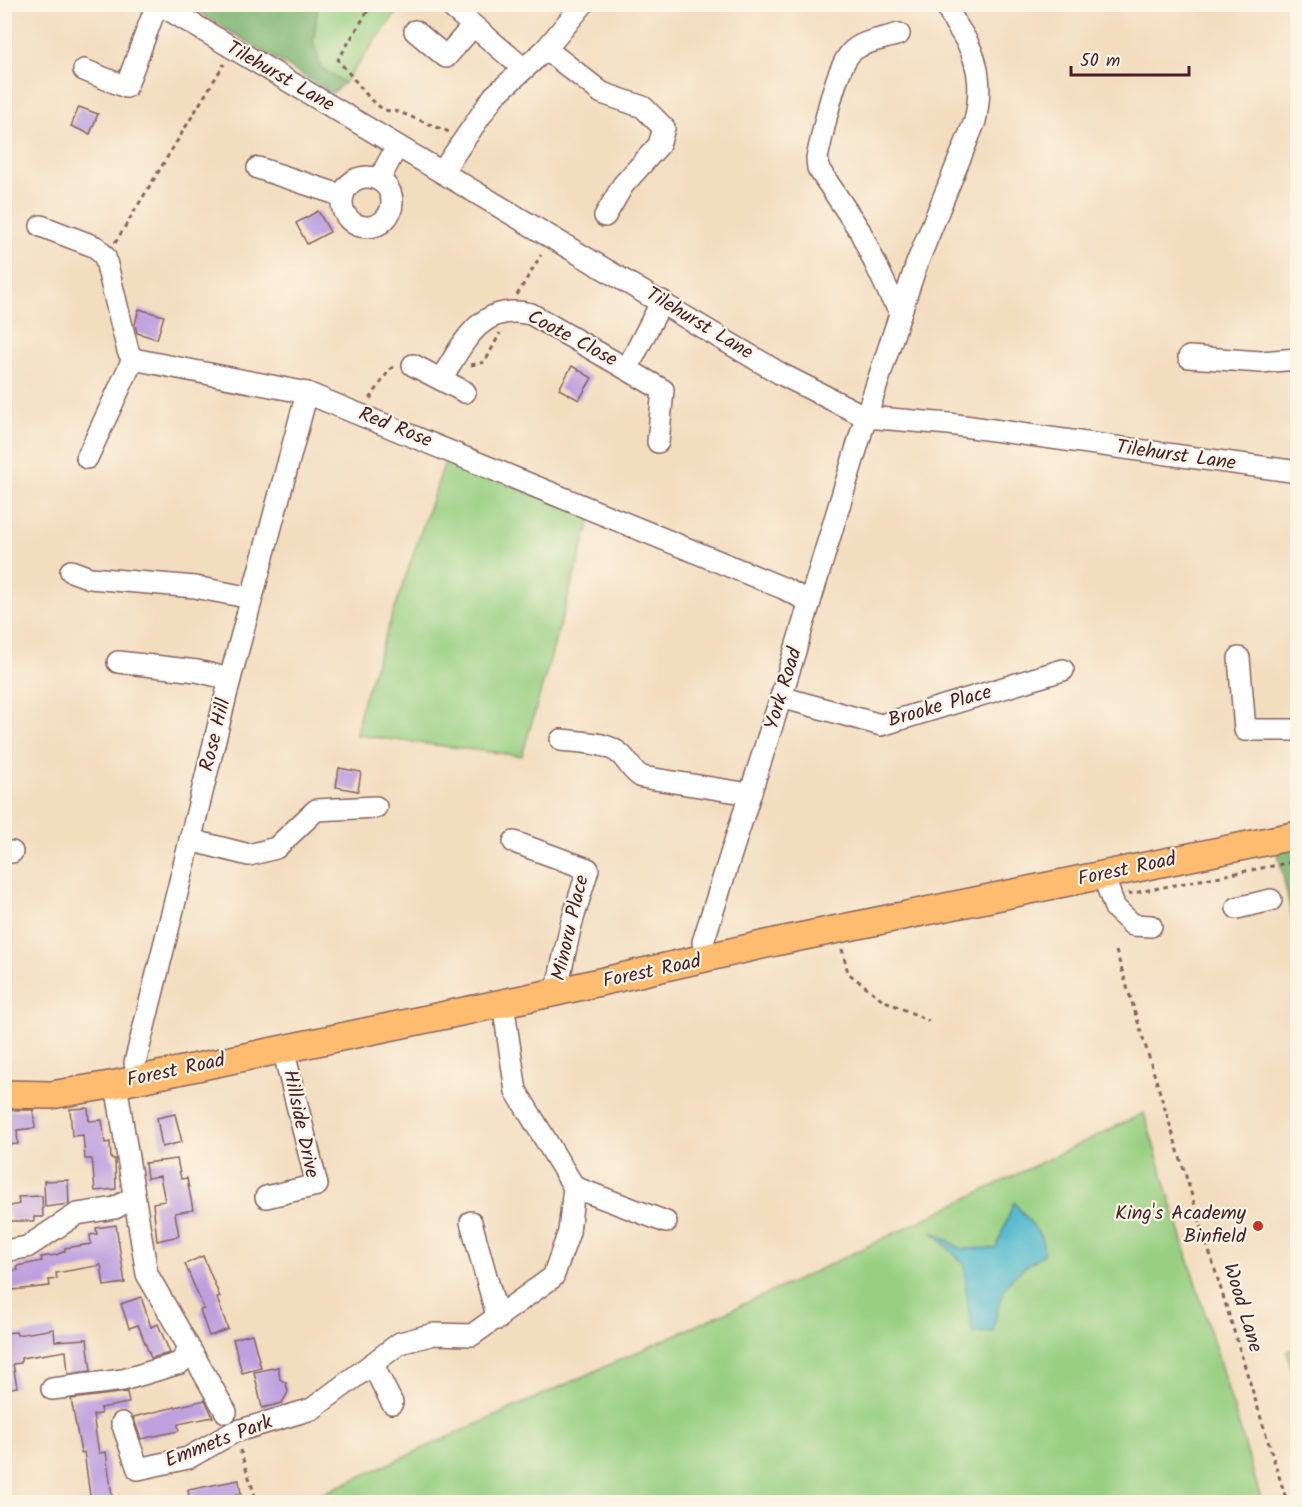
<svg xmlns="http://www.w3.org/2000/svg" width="1302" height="1507" font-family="Kalam,sans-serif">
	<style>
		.green { fill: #98cf82; stroke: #717756; stroke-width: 1.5 }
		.forest { fill: #7ab270; stroke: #62684e; stroke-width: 1.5 }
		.water { fill: #4eb8cc; stroke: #4c6c7c; stroke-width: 1.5 }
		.building { fill: #bea0de }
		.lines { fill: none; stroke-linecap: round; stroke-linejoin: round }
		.minor-casing { stroke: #85625f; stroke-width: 24 }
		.major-casing { stroke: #85625f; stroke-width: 30 }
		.path { stroke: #85625f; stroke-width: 3; stroke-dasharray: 4.5 4.5; stroke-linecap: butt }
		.minor { stroke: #fff; stroke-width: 21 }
		.major { stroke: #fdbc70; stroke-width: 27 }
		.poi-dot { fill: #c8321e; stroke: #fcf5e5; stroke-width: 2 }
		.labels { text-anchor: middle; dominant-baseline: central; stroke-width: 4.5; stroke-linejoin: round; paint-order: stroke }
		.street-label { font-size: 20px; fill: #4a1f2b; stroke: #fcf5e5 }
		.poi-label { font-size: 20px; fill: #4a1f2b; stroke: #fcf5e5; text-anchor: end }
	</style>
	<rect width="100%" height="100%" fill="#fcf5e5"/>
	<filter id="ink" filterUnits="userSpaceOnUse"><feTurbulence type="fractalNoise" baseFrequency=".0167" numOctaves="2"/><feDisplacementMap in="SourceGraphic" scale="12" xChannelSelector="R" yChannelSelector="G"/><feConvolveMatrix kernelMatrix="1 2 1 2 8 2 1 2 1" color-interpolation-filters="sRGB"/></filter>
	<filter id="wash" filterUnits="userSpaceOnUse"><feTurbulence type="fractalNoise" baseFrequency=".008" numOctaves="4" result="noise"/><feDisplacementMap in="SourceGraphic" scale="24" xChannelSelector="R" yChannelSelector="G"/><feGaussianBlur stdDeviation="1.35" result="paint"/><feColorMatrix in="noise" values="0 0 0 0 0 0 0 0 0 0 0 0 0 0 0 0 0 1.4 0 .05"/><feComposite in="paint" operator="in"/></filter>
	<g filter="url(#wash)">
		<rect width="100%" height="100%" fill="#f3ddbf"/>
		<g class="green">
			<path d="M318,5H402L344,83L321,68L313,42Z"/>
			<path d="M446,459L591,518L522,756L357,735L361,707Z"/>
			<path d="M1144,1113L1262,1502H304L793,1282Z"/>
			<path d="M1297,1348H1298L1297,1391L1287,1351Z"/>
		</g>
		<g class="forest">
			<path d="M186,5H318L313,42L321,68L344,83L332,93Z"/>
			<path d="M1297,844V924L1294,925L1277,849Z"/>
		</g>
		<path class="water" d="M1014,1202L1042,1237L1044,1254C1005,1279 1001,1286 993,1332L973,1333L967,1301L965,1265L931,1230L961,1249L996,1248Z"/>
		<g id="blocks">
			<g class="building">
				<path d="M79,107L98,114L90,134L71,126Z"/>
				<path d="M318,211L330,232L307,244L296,223Z"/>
				<path d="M139,309L164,316L157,339L137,333L135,324Z"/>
				<path d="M572,366L592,378L579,400L559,389Z"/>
				<path d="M339,768L361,772L358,791L336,787Z"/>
				<path d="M88,1108L89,1121L102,1120L105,1143L110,1142L111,1159H115L116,1189L95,1191L92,1159H85L83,1135L72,1136L70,1109Z"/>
				<path d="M4,1110H33L35,1128L17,1130L18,1144L4,1145Z"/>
				<path d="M175,1114L182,1142L162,1147L157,1118Z"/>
				<path d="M177,1159L181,1179L187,1178L193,1210L175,1213L179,1236L157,1241L153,1203L165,1201L160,1176L147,1178L145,1163Z"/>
				<path d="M68,1180L69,1204L45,1207L44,1181Z"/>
				<path d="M42,1196L43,1217H34V1221H11L7,1207L19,1204L18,1197Z"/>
				<path d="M116,1225L125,1283L104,1286L101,1265L56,1273L57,1279L49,1280L50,1286L13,1290L10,1271L18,1270L17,1266L42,1261L41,1257L56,1255L65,1251V1248L91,1244L90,1235L97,1234L96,1228Z"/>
				<path d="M203,1256L220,1297L217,1298L228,1329L209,1336L200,1310L204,1309L185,1264Z"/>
				<path d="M141,1297L151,1327L158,1324L170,1353L151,1358L138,1325L129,1328L121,1304Z"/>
				<path d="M54,1329L55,1341L87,1339L91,1371L68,1374L66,1351L21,1358V1363L13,1364L17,1387L4,1389V1333L16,1332L17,1335Z"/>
				<path d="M252,1334L261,1368L242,1373L233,1339Z"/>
				<path d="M278,1367L280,1379L286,1383L288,1392L282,1403L262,1408L254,1372Z"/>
				<path d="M127,1392L129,1403L100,1408L101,1414L93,1415L99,1453L106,1452L113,1503H91L84,1452L81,1453L71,1399Z"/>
				<path d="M205,1400L213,1417L178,1424L179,1431L141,1439L133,1417Z"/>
				<path d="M239,1480L241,1494H236L238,1503H190L188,1490Z"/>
			</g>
		</g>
	</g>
	<g filter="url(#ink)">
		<use href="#blocks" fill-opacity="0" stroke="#85625f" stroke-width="1.5"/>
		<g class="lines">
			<g class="minor-casing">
				<g id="minor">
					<path d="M159,4L781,374L866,417L949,424L1298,472"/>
					<path d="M448,4L524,69"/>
					<path d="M415,31L446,57L473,26"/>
					<path d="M899,34C885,39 867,40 855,49C835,62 823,134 817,158L818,168L860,231L891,297L901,311"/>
					<path d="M546,49L583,4"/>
					<path d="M84,70L126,87L157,4"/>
					<path d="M258,168L343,196"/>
					<path d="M442,172L494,96L546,49L602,93L643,107L664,128L659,145L623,185L605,216"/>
					<circle cx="367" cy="202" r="25"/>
					<path d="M379,180L397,146"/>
					<path d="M41,226L96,247L105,257L128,351L133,359L307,393L783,588L810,602"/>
					<path d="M1189,357L1261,362L1298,359"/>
					<path d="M413,365L465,392"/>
					<path d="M627,369L662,301"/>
					<path d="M441,379C464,343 480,302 531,314L663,390L658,442"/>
					<path d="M87,458L133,359"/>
					<path d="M71,571L90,578L195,587L251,598"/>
					<path d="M1239,658L1245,730H1298"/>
					<path d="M118,662L197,671L230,679"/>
					<path d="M781,697L881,725L1063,670"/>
					<path d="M561,740C577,742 602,742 616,751C627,757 630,771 642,777L750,794"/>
					<path d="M190,840L249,855L276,848L316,810L376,807"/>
					<path d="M514,842L588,869L571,925L556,992"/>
					<path d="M4,852H12"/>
					<path d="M1103,875L1115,908L1133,925L1151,926"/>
					<path d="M1237,908L1271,900"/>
					<path d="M706,960L703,942L781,697L866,417L917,263L975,121C981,93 981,68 967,42C960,29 951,20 947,4"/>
					<path d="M139,1078L135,1063L230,679L307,393"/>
					<path d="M116,1084L147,1274L226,1412"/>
					<path d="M574,1187L666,1222"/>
					<path d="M266,1197L317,1185L283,1049"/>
					<path d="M471,1222L498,1319"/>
					<path d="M4,1251L27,1247L77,1214L115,1208L134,1197"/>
					<path d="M373,1365L392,1403"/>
					<path d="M52,1389L123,1380L180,1363L189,1350"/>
					<path d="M122,1423L138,1469L188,1458L234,1432L312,1409L400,1343L434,1334L472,1335L553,1277L569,1232L574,1187L516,1091L503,1003"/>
				</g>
			</g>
			<g class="major-casing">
				<path id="major" d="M4,1094L51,1095L116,1084L556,992L775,942L1298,835"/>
			</g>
			<g class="path">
				<path d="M372,4L338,60L372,101L384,110L399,112L449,132"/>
				<path d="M115,243L224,64"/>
				<path d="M517,295L541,255"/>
				<path d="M471,365L485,362L500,333"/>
				<path d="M370,399L390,369L397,365"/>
				<path d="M1128,894L1298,861"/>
				<path d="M842,949L848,973L883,1000L929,1021"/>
				<path d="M1116,951L1287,1502"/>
				<path d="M240,1450L257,1502"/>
			</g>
			<use href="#minor" class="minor"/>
			<use href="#major" class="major"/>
		</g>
	</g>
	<circle class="poi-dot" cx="1258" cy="1226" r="6"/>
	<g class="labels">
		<g class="street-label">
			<text transform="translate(280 77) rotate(30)">Tilehurst Lane</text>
			<text transform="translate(699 324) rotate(31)">Tilehurst Lane</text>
			<text transform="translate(572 339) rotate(28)">Coote Close</text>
			<text transform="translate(395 428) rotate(22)">Red Rose</text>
			<text transform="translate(1176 456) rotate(8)">Tilehurst Lane</text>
			<text transform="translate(784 689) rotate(-73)">York Road</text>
			<text transform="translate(940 707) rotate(-16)">Brooke Place</text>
			<text transform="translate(216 735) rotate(-76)">Rose Hill</text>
			<text transform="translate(1127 870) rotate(-12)">Forest Road</text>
			<text transform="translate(571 928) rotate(-77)">Minoru Place</text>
			<text transform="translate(652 972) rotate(-12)">Forest Road</text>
			<text transform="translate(176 1071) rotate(-12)">Forest Road</text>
			<text transform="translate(300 1124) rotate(78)">Hillside Drive</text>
			<text transform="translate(1242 1308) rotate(73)">Wood Lane</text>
			<text transform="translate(219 1442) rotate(-21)">Emmets Park</text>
		</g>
		<g class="poi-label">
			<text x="1246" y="1214">King's Academy<tspan x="1246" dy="23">Binfield</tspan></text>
		</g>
	</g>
	<rect width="1302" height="1507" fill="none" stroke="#fcf5e5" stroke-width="24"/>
	<path d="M1071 66v9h118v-9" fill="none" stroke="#4a1f2b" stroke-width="3"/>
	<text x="1080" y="66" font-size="18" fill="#4a1f2b" stroke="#fcf5e5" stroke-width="4.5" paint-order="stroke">50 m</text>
</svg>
